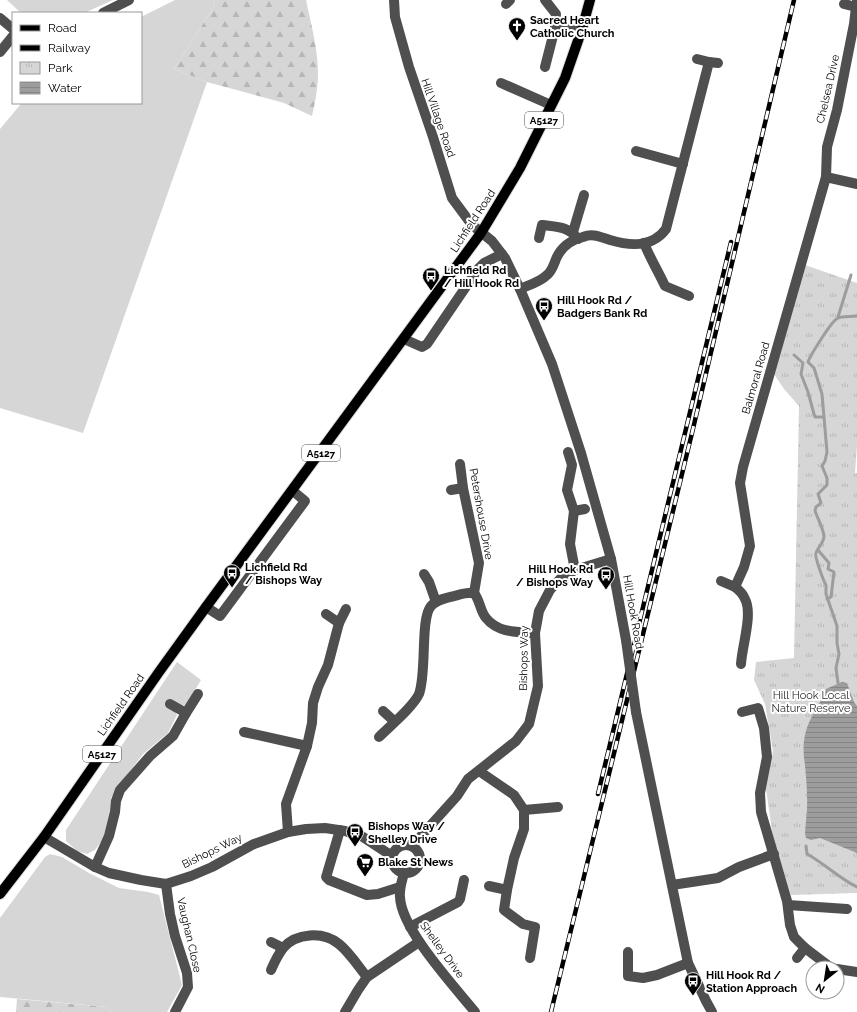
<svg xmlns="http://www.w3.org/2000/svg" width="857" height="1012" font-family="Raleway,sans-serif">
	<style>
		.green { fill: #d6d6d6 }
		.forest { fill: url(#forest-firs) }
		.park { fill: url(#park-tufts) }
		.water { fill: url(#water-rules) }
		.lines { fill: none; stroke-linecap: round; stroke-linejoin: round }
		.stream { stroke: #9d9d9d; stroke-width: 3 }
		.major-casing { stroke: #dbdbdb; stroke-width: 12 }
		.minor { stroke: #4f4f4f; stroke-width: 10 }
		.major { stroke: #000; stroke-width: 10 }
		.rail-casing { stroke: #000; stroke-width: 4.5 }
		.rail { stroke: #fff; stroke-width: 3; stroke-dasharray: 9; stroke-linecap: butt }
		.minor-bridge { stroke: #4f4f4f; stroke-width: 10 }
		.labels { text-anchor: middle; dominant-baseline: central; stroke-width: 4; stroke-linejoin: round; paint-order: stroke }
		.shield { fill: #fff; stroke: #4c4c4c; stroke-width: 1 }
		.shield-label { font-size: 10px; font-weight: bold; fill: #000 }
		.poi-label { font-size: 11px; font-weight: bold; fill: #000; stroke: #fff; text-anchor: start }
		.street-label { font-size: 11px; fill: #000; stroke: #fff }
		.park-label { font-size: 11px; fill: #2d2d2d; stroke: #fff }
	</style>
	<defs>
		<pattern id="forest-firs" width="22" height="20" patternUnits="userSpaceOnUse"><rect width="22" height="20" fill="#d6d6d6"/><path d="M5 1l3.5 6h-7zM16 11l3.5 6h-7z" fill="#b6b6b6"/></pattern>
		<pattern id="park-tufts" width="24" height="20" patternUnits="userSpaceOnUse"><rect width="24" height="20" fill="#d6d6d6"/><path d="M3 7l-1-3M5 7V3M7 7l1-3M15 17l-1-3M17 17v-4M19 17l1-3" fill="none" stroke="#b6b6b6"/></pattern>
		<pattern id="water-rules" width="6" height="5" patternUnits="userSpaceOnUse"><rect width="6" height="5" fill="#9d9d9d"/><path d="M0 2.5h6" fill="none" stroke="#858585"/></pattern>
	</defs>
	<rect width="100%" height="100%" fill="#fff"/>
	<g class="green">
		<path d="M7,0H113L84,13H21Z"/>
		<path d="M175,0H213L215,5L174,69L207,82L83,433L0,408V129L20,105V103H141V17Z"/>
		<path d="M177,662L201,680L186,705L180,706L175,712L177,715L168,733L143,754L118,787L111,798V811L104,837L95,850L87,854L77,851L66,841V830Z"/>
		<path d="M50,854L62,857L89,873L119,888L148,892L159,895L182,985L167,1012H111L108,1007L0,997V918L45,857Z"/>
	</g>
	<g class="forest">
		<path d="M213,0H306C312,29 321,59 317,89C316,98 314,107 312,116L284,103L207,82L174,69L215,5Z"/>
		<path d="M17,999L108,1007L111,1012H16Z"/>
	</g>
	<path class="park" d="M805,265L857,283V445L855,473H857V893L791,895L773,838L766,789L773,751L765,704L754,680L756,662L794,658L799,406L784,389L774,374Z"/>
	<path class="water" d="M842,682L847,683L854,702L857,706V853L820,838L811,840L806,838C804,831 806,827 806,820C808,806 807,790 806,777C805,759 801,749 806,731C810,716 821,704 826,689Z"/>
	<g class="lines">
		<g class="stream">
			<path d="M838,317L851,275"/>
			<path d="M794,355L803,363L801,374L808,392L814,414L815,417H823"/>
			<path d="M818,550L829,563L828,569L834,572L831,597L827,599"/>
			<path d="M838,683L836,668L839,654L837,643V626L826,594V585C824,582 814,556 816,553C818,547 824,543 824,536C823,528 818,519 815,511L816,507L821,503L818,494L827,485V478L822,466L825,461L827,452L822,394L814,368L808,362C810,356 832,320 838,318C843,316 851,317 857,316"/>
			<path d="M806,846L807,854C825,864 839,878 857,887"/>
		</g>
		<g class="major-casing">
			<path id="major" d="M0,894L44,837L159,672L206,607L481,233L520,168L565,78L582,29L590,0"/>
		</g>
		<g class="minor">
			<path d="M394,0L395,17L409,67L433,137L452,198L472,225L492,241L505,258L520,289L552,364L581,453L611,559L626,640"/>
			<path d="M545,0L556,14L555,28L545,67"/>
			<path d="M506,4L510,0"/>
			<path d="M844,4L856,7L857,0"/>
			<path d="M103,13L129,0"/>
			<path d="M0,18L13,29"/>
			<path d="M555,28L582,29"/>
			<path d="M0,52L13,36"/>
			<path d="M697,59L709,62"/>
			<path d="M501,83L551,105"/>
			<path d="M636,151L683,164"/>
			<path d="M826,177L857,184"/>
			<path d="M573,232L584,195"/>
			<path d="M539,238L542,225C557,227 568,226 578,239"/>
			<path d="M644,243C650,258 658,271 665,286L689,296"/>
			<path d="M520,289C529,285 540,282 547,275C552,271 554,264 556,259C561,247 571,240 583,237C593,233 600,237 610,240C630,246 652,248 666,229L709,62L718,63"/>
			<path d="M404,339L422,347L427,344L478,269L484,263L502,254"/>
			<path d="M568,452L572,465L567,490L574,511L570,544L575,570"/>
			<path d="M460,464L463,488L479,563L474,593"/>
			<path d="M451,490L463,488"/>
			<path d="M574,511L585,509"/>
			<path d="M424,574L429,582L436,602"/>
			<path d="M721,581L735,587"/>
			<path d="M206,607L220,616L305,501L293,491"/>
			<path d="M339,623L346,609"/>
			<path d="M741,664C742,646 753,614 745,599C743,594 739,590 735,587L744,567L750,546L740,483L743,467L826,177L827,147L837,110L854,24L856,7"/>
			<path d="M383,711L394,721"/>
			<path d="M636,712L688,963L706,1001L712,1012"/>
			<path d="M742,712L758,708L764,728L767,757L760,793L761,812L787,901L790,925L794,937L805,948L830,967L833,968"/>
			<path d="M186,713L198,694"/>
			<path d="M244,732L307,746"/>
			<path d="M379,737C390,726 413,707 419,694C427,673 420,619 431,606C436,600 443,599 450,597C459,595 466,592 474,593C480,600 480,611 486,618C498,633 517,632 535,633"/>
			<path d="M479,771L514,795L524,810V829L514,858L507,890"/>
			<path d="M524,810L558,807"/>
			<path d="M340,830L327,874L326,877L329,880L367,895L378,894L400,887"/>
			<path d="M288,832L286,804L307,746L312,723L313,703L318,687L328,665L339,623L326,614"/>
			<path d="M44,837L95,867L109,873L141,880L166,884L191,876L212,867L254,844L288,832L306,829L325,828L345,831L363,837L392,856"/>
			<circle cx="406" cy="859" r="14"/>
			<path d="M412,846L457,796L468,779L516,741L529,724L538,686L535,633L539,611L550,590L560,579L575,570L611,559"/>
			<path d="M95,867L109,836L115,812L116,801L120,790L150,756L173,736L186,713L170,704"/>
			<path d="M404,873C402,881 399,889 400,897C401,929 454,986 475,1012"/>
			<path d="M166,884L170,914L175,936L187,973L188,987L175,1012"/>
			<path d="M672,885L718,878L739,867L774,854"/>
			<path d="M489,886L507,890L504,910L523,924L535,927L530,958"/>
			<path d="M788,905L847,909"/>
			<path d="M410,927L458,902L460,899L464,880"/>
			<path d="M271,942L283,948"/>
			<path d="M628,952V976L643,978L657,975L688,963"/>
			<path d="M797,958L805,948"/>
			<path d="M837,969L857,972"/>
			<path d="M271,970C274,963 278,955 283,948C296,933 323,931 339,944C350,953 358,966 367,977"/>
			<path d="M345,1012L358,990L367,977L419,942"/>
		</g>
		<use href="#major" class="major"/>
		<g class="rail-casing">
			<g id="rail">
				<path d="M598,794L731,242"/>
				<path d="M551,1012L692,433L794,0"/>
			</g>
		</g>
		<use href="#rail" class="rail"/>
		<path class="minor-bridge" d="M626,640L636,712"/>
	</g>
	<defs>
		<g id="church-pin" transform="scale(0.9)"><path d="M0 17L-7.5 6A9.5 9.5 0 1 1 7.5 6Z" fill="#000" stroke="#fff"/><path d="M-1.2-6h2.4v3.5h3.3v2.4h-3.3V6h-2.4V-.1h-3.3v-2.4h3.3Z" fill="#fff"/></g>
		<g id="bus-pin" transform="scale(0.9)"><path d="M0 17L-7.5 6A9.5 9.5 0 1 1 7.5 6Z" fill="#000" stroke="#fff"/><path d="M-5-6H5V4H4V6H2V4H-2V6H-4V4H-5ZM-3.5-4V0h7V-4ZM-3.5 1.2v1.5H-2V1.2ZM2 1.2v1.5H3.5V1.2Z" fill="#fff"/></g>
		<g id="supermarket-pin" transform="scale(0.9)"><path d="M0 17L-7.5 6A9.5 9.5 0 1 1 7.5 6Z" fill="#000" stroke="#fff"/><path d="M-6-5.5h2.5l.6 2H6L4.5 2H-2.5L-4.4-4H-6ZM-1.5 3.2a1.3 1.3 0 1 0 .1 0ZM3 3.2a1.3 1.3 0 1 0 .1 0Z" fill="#fff"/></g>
	</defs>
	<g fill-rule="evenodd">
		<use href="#church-pin" x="517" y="26"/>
		<use href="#bus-pin" x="431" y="276"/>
		<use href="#bus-pin" x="544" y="306"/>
		<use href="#bus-pin" x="232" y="573"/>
		<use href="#bus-pin" x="606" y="575"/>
		<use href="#bus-pin" x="355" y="832"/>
		<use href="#supermarket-pin" x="365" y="862"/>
		<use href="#bus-pin" x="693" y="981"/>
	</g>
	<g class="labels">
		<g class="shield">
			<rect x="525" y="112" width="38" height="16" rx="3"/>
			<rect x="302" y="445" width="38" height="16" rx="3"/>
			<rect x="83" y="746" width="38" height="16" rx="3"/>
		</g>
		<g class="shield-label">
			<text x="544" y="120">A5127</text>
			<text x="321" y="453">A5127</text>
			<text x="102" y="754">A5127</text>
		</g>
		<g class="poi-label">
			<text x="530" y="20">Sacred Heart<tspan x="530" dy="13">Catholic Church</tspan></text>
			<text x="444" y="270">Lichfield Rd<tspan x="444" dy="13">/ Hill Hook Rd</tspan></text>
			<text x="557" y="300">Hill Hook Rd /<tspan x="557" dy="13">Badgers Bank Rd</tspan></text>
			<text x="245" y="567">Lichfield Rd<tspan x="245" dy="13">/ Bishops Way</tspan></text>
			<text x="593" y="569" text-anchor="end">Hill Hook Rd<tspan x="593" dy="13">/ Bishops Way</tspan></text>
			<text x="368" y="826">Bishops Way /<tspan x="368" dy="13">Shelley Drive</tspan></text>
			<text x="378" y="862">Blake St News</text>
			<text x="706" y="975">Hill Hook Rd /<tspan x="706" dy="13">Station Approach</tspan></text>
		</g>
		<g class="street-label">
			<text transform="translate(828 89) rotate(-77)">Chelsea Drive</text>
			<text transform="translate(438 118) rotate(71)">Hill Village Road</text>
			<text transform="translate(473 221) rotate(-57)">Lichfield Road</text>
			<text transform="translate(756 378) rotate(-74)">Balmoral Road</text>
			<text transform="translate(481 514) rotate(80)">Petershouse Drive</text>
			<text transform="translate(633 612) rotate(80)">Hill Hook Road</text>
			<text transform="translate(524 658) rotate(-89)">Bishops Way</text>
			<text transform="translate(121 705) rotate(-55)">Lichfield Road</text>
			<text transform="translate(212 851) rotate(-26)">Bishops Way</text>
			<text transform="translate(189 935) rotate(77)">Vaughan Close</text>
			<text transform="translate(442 950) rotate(54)">Shelley Drive</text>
		</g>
		<g class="park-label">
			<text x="811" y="695">Hill Hook Local<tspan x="811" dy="13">Nature Reserve</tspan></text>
		</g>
	</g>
	<rect x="12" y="12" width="130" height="92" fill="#ffffff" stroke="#999999"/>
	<rect x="20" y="25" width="20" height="6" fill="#000000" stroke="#999999"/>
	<text x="48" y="32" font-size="12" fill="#000000">Road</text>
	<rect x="20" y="45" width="20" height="6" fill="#000000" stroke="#999999"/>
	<text x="48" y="52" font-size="12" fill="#000000">Railway</text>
	<rect x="20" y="62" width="20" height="12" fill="url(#park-tufts)" stroke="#999999"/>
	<text x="48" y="72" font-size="12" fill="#000000">Park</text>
	<rect x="20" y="82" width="20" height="12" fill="url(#water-rules)" stroke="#999999"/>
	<text x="48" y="92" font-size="12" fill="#000000">Water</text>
	<g transform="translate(825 980) rotate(210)"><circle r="19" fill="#ffffff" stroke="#999999"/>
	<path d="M0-3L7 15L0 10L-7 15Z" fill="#000000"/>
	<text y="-6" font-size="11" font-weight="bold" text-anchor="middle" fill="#000000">N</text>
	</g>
</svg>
